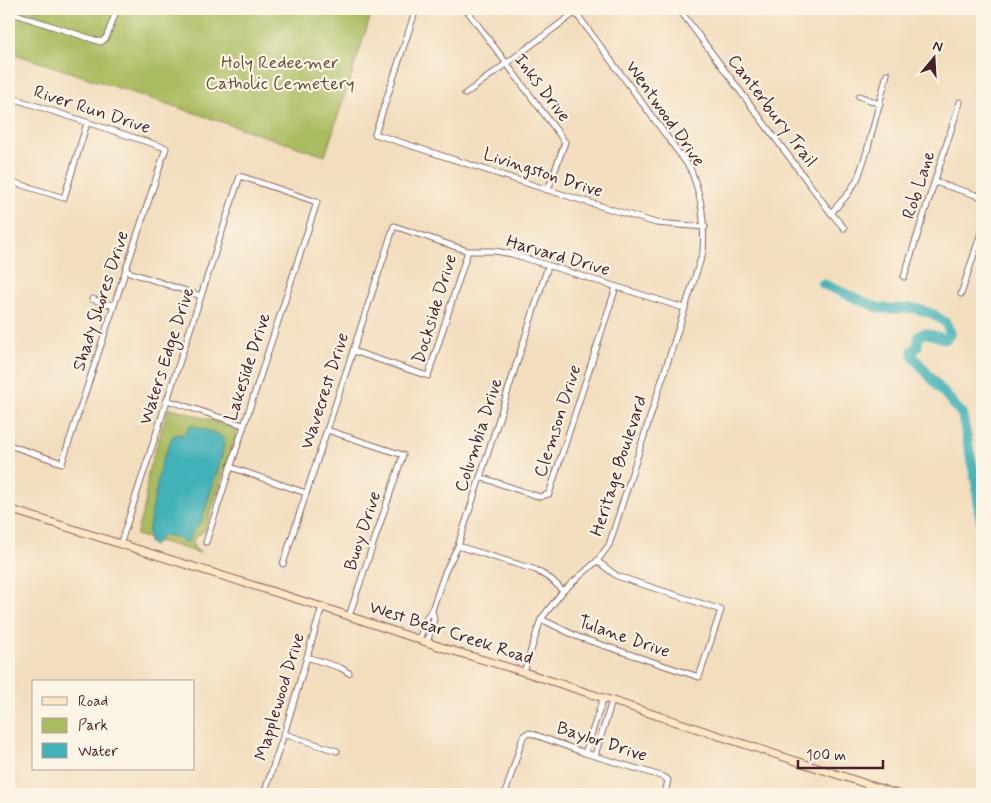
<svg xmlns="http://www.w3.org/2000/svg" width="991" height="803" font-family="Mynerve,sans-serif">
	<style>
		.green { fill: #aabc60; stroke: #7a6e46 }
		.water { fill: #42b2b8; stroke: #466872 }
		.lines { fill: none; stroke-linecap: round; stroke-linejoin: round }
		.river { stroke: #42b2b8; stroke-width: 10 }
		.street-casing { stroke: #85625e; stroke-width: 7 }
		.secondary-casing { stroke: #85625e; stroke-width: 9 }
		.street { stroke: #fff; stroke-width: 5 }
		.secondary { stroke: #fde5c5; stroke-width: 7 }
		.labels { text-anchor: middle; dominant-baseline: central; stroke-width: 4.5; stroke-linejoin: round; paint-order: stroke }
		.park-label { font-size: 18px; fill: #674e3b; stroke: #fcf5e5 }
		.street-label { font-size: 18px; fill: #4a1f2b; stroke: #fcf5e5 }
	</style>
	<rect width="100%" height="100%" fill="#fcf5e5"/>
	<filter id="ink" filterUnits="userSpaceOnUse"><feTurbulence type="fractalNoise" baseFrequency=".02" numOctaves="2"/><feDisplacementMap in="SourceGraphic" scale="10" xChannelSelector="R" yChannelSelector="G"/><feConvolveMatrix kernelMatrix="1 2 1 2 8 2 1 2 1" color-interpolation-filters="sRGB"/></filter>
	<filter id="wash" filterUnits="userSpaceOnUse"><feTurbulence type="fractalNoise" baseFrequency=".0096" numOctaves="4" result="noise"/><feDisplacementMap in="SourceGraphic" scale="20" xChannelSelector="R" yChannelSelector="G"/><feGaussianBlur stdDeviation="1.12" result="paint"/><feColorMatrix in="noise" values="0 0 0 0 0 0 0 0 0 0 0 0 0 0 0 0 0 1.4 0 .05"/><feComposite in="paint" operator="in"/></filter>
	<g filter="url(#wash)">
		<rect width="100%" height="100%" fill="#f2ddbd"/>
		<g class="green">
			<path d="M9,9H373L325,156L9,52Z"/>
			<path d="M172,408L238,429L205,530L193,539L194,548L201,553L136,535L145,504L148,473L168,409Z"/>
		</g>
		<path class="water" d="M191,425L218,434L225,439L220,463L201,522L192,532L190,539L186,543L174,536H162L154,546L149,543L148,532L161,464L173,435L185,434Z"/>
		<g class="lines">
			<path class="river" d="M823,284L879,308L890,309L913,308L933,314L946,323L950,334L946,339L925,333L919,336L917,347L912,351L914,358L962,414L977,488L979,513L982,524"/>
		</g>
	</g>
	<g filter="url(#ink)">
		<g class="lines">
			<g class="street-casing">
				<g id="street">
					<path d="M416,9L375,134L548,190L656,223L705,227"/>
					<path d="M466,9L565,142L548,190"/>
					<path d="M679,9L831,213L844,228"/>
					<path d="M9,12L101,42L106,38L117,9"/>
					<path d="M465,94L576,12"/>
					<path d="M859,96L880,104"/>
					<path d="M9,97L166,148L62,463L9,445"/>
					<path d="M9,181L64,198L87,123"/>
					<path d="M935,182L982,197"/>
					<path d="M831,213L848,194L858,178L867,151L887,74"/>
					<path d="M126,271L201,296"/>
					<path d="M904,277L960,102"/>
					<path d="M961,294L982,230"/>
					<path d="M92,299L114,306"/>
					<path d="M353,351L428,376L468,251"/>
					<path d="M167,400L243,425"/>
					<path d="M327,430L403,455L349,616"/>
					<path d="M230,467L306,493"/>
					<path d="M480,477L540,497L549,494L616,287"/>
					<path d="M120,545L240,176L317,202L206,542"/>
					<path d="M458,546L536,570L552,580L563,591"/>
					<path d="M283,564L394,226L468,251H495L512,254L684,308"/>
					<path d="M541,619L578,637L699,677L721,610L617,576L597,561"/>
					<path d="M419,640L427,617L432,610L445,572L458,546L548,266"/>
					<path d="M427,643L434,619L432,610"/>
					<path d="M307,657L341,668L349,673"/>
					<path d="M524,672L541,619L563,591L597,561L609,545L703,252C705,220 702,197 690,168L573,9"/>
					<path d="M284,734L337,751"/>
					<path d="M585,753L603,699"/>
					<path d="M595,755L612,701"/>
					<path d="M264,794L284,734L322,607"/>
					<path d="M505,794L523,737L526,734L530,733L585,753L664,777L668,780L665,794"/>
				</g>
			</g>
			<g class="secondary-casing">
				<path id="secondary" d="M9,509L322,607L447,649L524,672L897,794"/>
			</g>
			<use href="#street" class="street"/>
			<use href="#secondary" class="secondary"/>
		</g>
	</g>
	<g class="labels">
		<g class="park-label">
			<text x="280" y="63">Holy Redeemer<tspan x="280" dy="21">Catholic Cemetery</tspan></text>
		</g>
		<g class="street-label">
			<text transform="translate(542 88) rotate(53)">Inks Drive</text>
			<text transform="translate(92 110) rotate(18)">River Run Drive</text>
			<text transform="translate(772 111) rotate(53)">Canterbury Trail</text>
			<text transform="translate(665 114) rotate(55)">Wentwood Drive</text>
			<text transform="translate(543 173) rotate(18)">Livingston Drive</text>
			<text transform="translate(919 185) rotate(-72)">Rob Lane</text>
			<text transform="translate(558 256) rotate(16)">Harvard Drive</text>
			<text transform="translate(101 301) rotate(-72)">Shady Shores Drive</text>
			<text transform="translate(435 309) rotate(-73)">Dockside Drive</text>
			<text transform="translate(167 356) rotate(-72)">Waters Edge Drive</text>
			<text transform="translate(248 367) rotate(-72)">Lakeside Drive</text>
			<text transform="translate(325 391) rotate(-72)">Wavecrest Drive</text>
			<text transform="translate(558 421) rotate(-72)">Clemson Drive</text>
			<text transform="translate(479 435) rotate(-72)">Columbia Drive</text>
			<text transform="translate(619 466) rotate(-72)">Heritage Boulevard</text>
			<text transform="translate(363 531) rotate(-72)">Buoy Drive</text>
			<text transform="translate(451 633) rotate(18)">West Bear Creek Road</text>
			<text transform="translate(624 637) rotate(19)">Tulane Drive</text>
			<text transform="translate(280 697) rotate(-73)">Mapplewood Drive</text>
			<text transform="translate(602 742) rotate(18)">Baylor Drive</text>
		</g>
	</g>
	<rect width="991" height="803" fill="none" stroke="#fcf5e5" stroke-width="30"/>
	<rect x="32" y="680" width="162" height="90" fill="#fcf5e5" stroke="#b59f9b"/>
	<rect x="42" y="697" width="25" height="8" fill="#fde5c5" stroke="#b59f9b"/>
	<text x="78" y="706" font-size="15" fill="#4a1f2b">Road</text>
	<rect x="42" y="718" width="25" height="15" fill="#aabc60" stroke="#b59f9b"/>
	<text x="78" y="730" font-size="15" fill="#4a1f2b">Park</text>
	<rect x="42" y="743" width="25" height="15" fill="#42b2b8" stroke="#b59f9b"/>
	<text x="78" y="756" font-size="15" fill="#4a1f2b">Water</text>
	<g transform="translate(934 58) rotate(18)" stroke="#fcf5e5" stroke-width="4" paint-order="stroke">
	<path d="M0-4L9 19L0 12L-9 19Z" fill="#4a1f2b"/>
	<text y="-8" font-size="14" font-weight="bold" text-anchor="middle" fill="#4a1f2b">N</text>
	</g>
	<path d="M798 760v8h85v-8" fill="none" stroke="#4a1f2b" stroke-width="2.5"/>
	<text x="806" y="760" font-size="15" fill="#4a1f2b" stroke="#fcf5e5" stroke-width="4" paint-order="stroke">100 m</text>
</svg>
